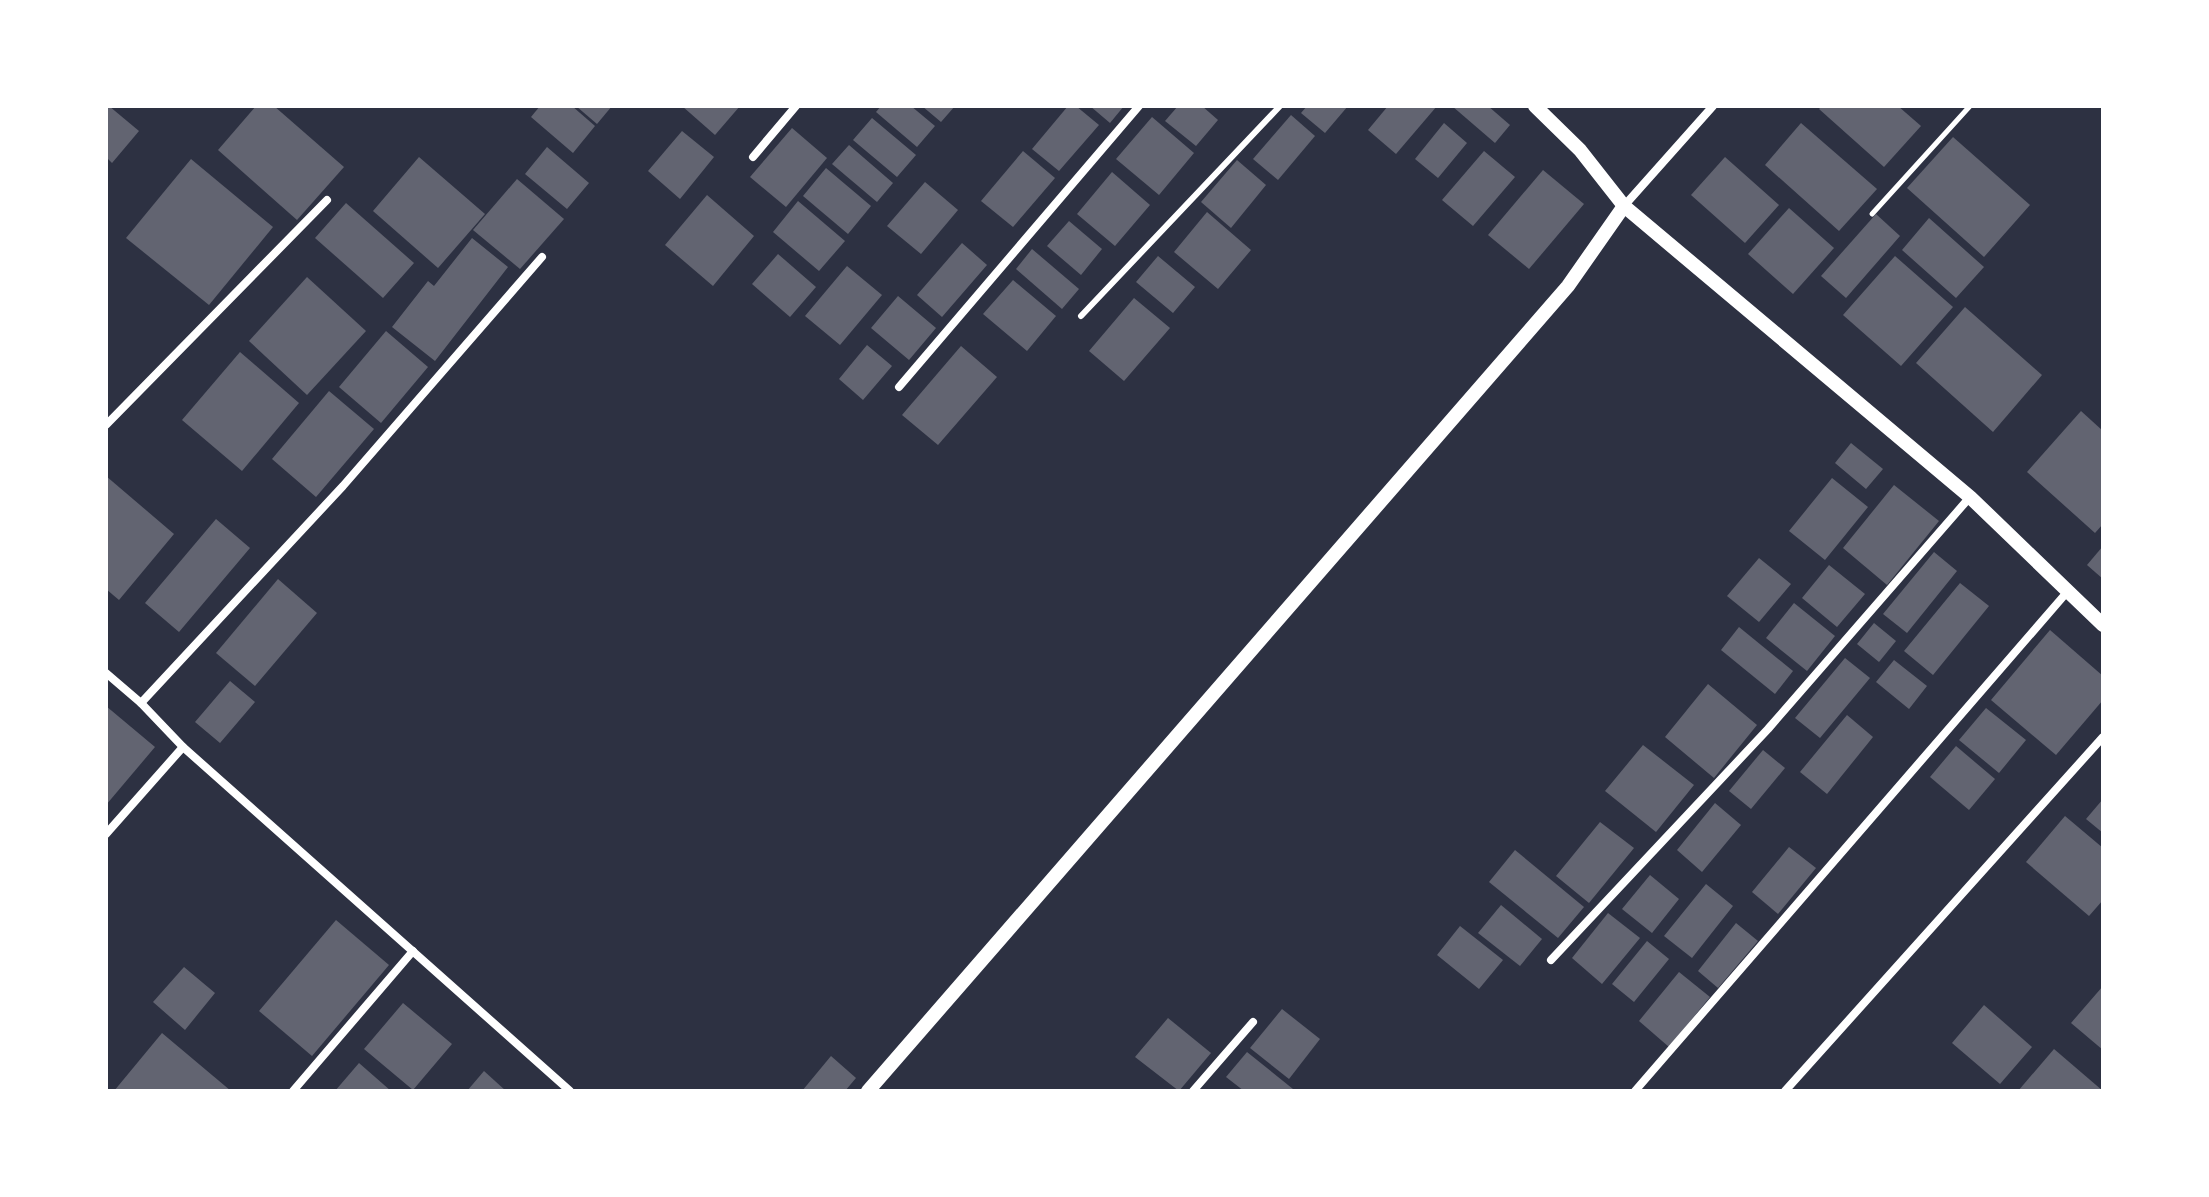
<svg xmlns="http://www.w3.org/2000/svg" width="2209" height="1197" font-family="Lato,sans-serif">
	<style>
		.building { fill: #626471 }
		.lines { fill: none; stroke-linecap: round; stroke-linejoin: round }
		.path { stroke: #fff; stroke-width: 5 }
		.service { stroke: #fff; stroke-width: 6 }
		.minor { stroke: #fff; stroke-width: 8 }
		.tertiary { stroke: #fff; stroke-width: 14 }
	</style>
	<rect width="100%" height="100%" fill="#2d3142"/>
	<g class="building">
		<path d="M106,106H109L139,131L112,163L106,157Z"/>
		<path d="M256,106H274L344,167L297,220L218,150Z"/>
		<path d="M540,106H572L595,126L573,153L531,117Z"/>
		<path d="M576,106H612L597,124Z"/>
		<path d="M682,106H740L715,135Z"/>
		<path d="M881,106H911L935,126L917,147L876,112Z"/>
		<path d="M922,106H955L941,122Z"/>
		<path d="M1068,106H1076L1099,125L1059,171L1032,149Z"/>
		<path d="M1090,106H1124L1110,123Z"/>
		<path d="M1178,106H1202L1218,120L1196,146L1165,121Z"/>
		<path d="M1307,106H1348L1325,133L1301,113Z"/>
		<path d="M1388,106H1437L1396,154L1368,130Z"/>
		<path d="M1452,106H1488L1510,125L1495,143Z"/>
		<path d="M1822,106H1898L1921,126L1884,167L1819,109Z"/>
		<path d="M1291,115L1315,136L1278,180L1253,159Z"/>
		<path d="M1152,117L1194,153L1159,195L1116,159Z"/>
		<path d="M872,118L916,155L897,177L853,140Z"/>
		<path d="M1444,123L1467,143L1438,178L1415,159Z"/>
		<path d="M1801,123L1877,189L1839,231L1765,165Z"/>
		<path d="M792,128L827,158L786,207L750,177Z"/>
		<path d="M682,131L714,157L680,199L648,171Z"/>
		<path d="M1953,137L2030,205L1984,257L1907,188Z"/>
		<path d="M849,145L893,183L877,202L832,164Z"/>
		<path d="M547,147L589,183L567,209L525,174Z"/>
		<path d="M1023,151L1055,178L1013,227L981,201Z"/>
		<path d="M1484,151L1515,177L1473,226L1442,200Z"/>
		<path d="M419,157L485,214L438,268L373,211Z"/>
		<path d="M1725,157L1779,205L1745,243L1691,195Z"/>
		<path d="M191,159L273,227L209,305L126,238Z"/>
		<path d="M1237,160L1266,185L1231,228L1201,202Z"/>
		<path d="M826,168L871,206L848,234L803,196Z"/>
		<path d="M1543,170L1584,204L1529,269L1488,235Z"/>
		<path d="M1112,172L1150,205L1115,246L1077,214Z"/>
		<path d="M517,179L564,219L520,269L473,230Z"/>
		<path d="M925,182L958,210L921,254L887,226Z"/>
		<path d="M707,195L754,236L713,286L665,245Z"/>
		<path d="M798,201L845,241L819,271L773,232Z"/>
		<path d="M346,203L414,263L383,298L315,238Z"/>
		<path d="M1789,208L1834,248L1793,294L1748,254Z"/>
		<path d="M1207,212L1251,250L1218,289L1174,252Z"/>
		<path d="M1876,214L1900,236L1846,298L1821,276Z"/>
		<path d="M1929,218L1984,267L1956,298L1902,250Z"/>
		<path d="M1069,221L1102,249L1081,275L1047,246Z"/>
		<path d="M472,238L508,267L435,361L392,327L428,281L434,286Z"/>
		<path d="M962,243L987,265L942,317L917,295Z"/>
		<path d="M1032,249L1079,289L1062,309L1016,269Z"/>
		<path d="M778,254L816,287L790,317L752,284Z"/>
		<path d="M1158,256L1195,287L1173,313L1136,282Z"/>
		<path d="M1895,256L1953,307L1901,366L1843,315Z"/>
		<path d="M847,266L882,295L840,345L805,316Z"/>
		<path d="M307,277L366,331L307,395L249,341Z"/>
		<path d="M1013,280L1056,316L1027,351L983,314Z"/>
		<path d="M898,296L936,328L909,360L871,328Z"/>
		<path d="M1134,298L1170,328L1124,381L1089,351Z"/>
		<path d="M1965,307L2042,375L1993,432L1916,363Z"/>
		<path d="M386,331L428,367L381,423L339,387Z"/>
		<path d="M867,345L892,366L863,400L839,379Z"/>
		<path d="M961,346L997,377L938,445L902,415Z"/>
		<path d="M240,352L299,403L242,471L182,420Z"/>
		<path d="M329,391L374,429L316,497L272,459Z"/>
		<path d="M2081,411L2103,431V524L2095,533L2027,472Z"/>
		<path d="M1851,443L1883,469L1866,489L1835,463Z"/>
		<path d="M106,476L174,534L119,600L106,589Z"/>
		<path d="M1832,478L1868,507L1825,560L1789,531Z"/>
		<path d="M1894,485L1939,521L1887,585L1843,548Z"/>
		<path d="M216,519L250,548L179,632L145,603Z"/>
		<path d="M2103,546V579L2087,565Z"/>
		<path d="M1934,552L1957,571L1907,633L1883,614Z"/>
		<path d="M1759,558L1791,584L1759,622L1727,596Z"/>
		<path d="M1829,565L1865,594L1837,627L1802,598Z"/>
		<path d="M278,579L317,613L255,686L216,653Z"/>
		<path d="M1960,583L1989,606L1933,675L1904,651Z"/>
		<path d="M1794,603L1835,636L1807,671L1766,638Z"/>
		<path d="M1874,623L1896,641L1879,662L1857,644Z"/>
		<path d="M1739,627L1793,671L1775,694L1721,650Z"/>
		<path d="M2050,630L2103,676V700L2056,755L1991,700Z"/>
		<path d="M1845,658L1870,678L1820,738L1795,718Z"/>
		<path d="M1894,660L1927,686L1909,709L1876,682Z"/>
		<path d="M230,681L255,702L220,743L195,722Z"/>
		<path d="M1708,684L1757,725L1714,778L1665,737Z"/>
		<path d="M106,706L155,747L106,805Z"/>
		<path d="M1986,708L2026,740L1999,773L1959,740Z"/>
		<path d="M1847,715L1873,737L1827,794L1800,772Z"/>
		<path d="M1643,745L1694,785L1656,832L1605,791Z"/>
		<path d="M1956,746L1995,779L1969,810L1930,777Z"/>
		<path d="M1763,750L1785,768L1751,809L1729,791Z"/>
		<path d="M2103,799V833L2086,819Z"/>
		<path d="M1715,803L1741,825L1702,872L1677,850Z"/>
		<path d="M2065,816L2103,848V900L2089,916L2026,862Z"/>
		<path d="M1600,822L1634,848L1589,903L1556,876Z"/>
		<path d="M1789,847L1816,868L1778,914L1752,892Z"/>
		<path d="M1515,850L1584,907L1558,938L1489,882Z"/>
		<path d="M1650,875L1679,899L1652,933L1622,909Z"/>
		<path d="M1706,884L1733,906L1692,958L1664,936Z"/>
		<path d="M1501,905L1542,939L1520,966L1478,933Z"/>
		<path d="M1608,913L1640,938L1602,984L1572,958Z"/>
		<path d="M336,920L389,965L312,1056L259,1011Z"/>
		<path d="M1736,923L1758,941L1718,988L1698,971Z"/>
		<path d="M1460,926L1503,960L1479,989L1437,955Z"/>
		<path d="M1647,941L1669,959L1634,1002L1612,984Z"/>
		<path d="M184,967L215,993L185,1030L153,1002Z"/>
		<path d="M1679,972L1710,997L1669,1047L1639,1021Z"/>
		<path d="M2103,986V1050L2071,1023Z"/>
		<path d="M403,1003L452,1044L413,1090L364,1049Z"/>
		<path d="M1984,1005L2032,1047L2000,1084L1952,1043Z"/>
		<path d="M1282,1009L1320,1039L1289,1079L1250,1048Z"/>
		<path d="M1168,1018L1211,1053L1179,1091L1135,1057Z"/>
		<path d="M162,1033L231,1091H114Z"/>
		<path d="M2054,1049L2103,1091H2018Z"/>
		<path d="M1247,1052L1293,1089L1291,1091H1244L1226,1077Z"/>
		<path d="M831,1056L856,1078L845,1091H802Z"/>
		<path d="M359,1063L391,1091H335Z"/>
		<path d="M484,1071L506,1091H467Z"/>
	</g>
	<g class="lines">
		<path class="path" d="M1872,214L1970,106"/>
		<path class="service" d="M1081,316L1280,106"/>
		<g class="minor">
			<path d="M753,157L796,106"/>
			<path d="M1624,206L1713,106"/>
			<path d="M899,387L1139,106"/>
			<path d="M106,425L327,200"/>
			<path d="M106,673L141,703L183,747L570,1091"/>
			<path d="M141,703L343,486L542,257"/>
			<path d="M106,834L183,747"/>
			<path d="M1551,960L1768,729L1970,497"/>
			<path d="M293,1091L413,951"/>
			<path d="M1193,1091L1253,1022"/>
			<path d="M1635,1091L2068,591"/>
			<path d="M1785,1091L2103,737"/>
		</g>
		<g class="tertiary">
			<path d="M1535,106L1580,150L1624,206L1970,497L2103,625"/>
			<path d="M868,1091L1568,286L1624,206"/>
		</g>
	</g>
	<rect width="2209" height="1197" fill="none" stroke="#ffffff" stroke-width="216"/>
</svg>
